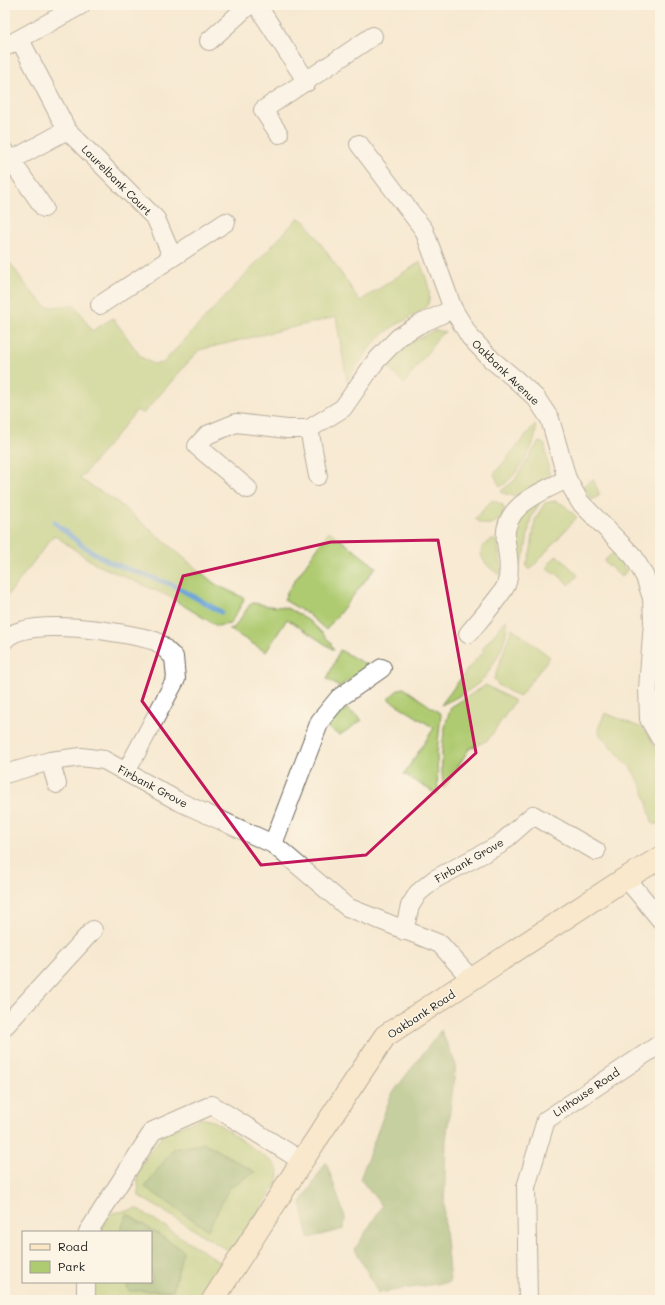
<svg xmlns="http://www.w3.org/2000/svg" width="665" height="1305" font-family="Mali,sans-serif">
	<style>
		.green { fill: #afcb71; stroke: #667446 }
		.forest { fill: #8baf63; stroke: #546640 }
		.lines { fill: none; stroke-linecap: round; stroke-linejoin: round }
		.stream { stroke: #65a1d6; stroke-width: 5 }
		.street-casing { stroke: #69645b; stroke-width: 20 }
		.secondary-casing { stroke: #69645b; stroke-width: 24 }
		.street { stroke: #fff; stroke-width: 18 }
		.secondary { stroke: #fbe6c3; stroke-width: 22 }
		.marked { fill: none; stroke: #c2185b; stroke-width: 3; stroke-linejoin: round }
		.labels { text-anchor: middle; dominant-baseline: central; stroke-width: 3; stroke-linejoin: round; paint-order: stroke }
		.street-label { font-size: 11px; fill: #1c1c1c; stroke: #fcf5e5 }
	</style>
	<rect width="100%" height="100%" fill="#fcf5e5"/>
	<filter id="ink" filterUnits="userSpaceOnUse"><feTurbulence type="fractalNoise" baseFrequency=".025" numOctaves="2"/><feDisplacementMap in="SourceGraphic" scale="8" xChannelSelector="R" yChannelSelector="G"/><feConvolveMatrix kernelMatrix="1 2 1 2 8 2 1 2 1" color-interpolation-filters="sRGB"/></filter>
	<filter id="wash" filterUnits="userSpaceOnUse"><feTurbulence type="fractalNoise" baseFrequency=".012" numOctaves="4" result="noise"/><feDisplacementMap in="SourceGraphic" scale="16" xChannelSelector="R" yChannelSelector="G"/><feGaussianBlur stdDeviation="0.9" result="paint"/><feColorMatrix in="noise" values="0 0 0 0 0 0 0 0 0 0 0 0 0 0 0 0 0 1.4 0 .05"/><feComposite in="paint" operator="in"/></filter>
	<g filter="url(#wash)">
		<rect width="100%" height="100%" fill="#f7e9d1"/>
		<g class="green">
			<path d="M298,218L306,222L360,301L420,262C424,274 433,291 428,304C424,313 399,322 390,329C371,343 359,362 347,381L336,317L199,350L143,414L137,410L80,479L116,501L215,584L244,598L243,602L230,624L217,626L168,596L95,564L54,535L5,599V260L11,264L28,288L47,307L75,305L92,331L113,318L141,357L153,364L163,363Z"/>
			<path d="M435,330L446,332L441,334L404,384L386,365L410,343Z"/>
			<path d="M535,424C541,441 515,479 500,487L494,474Z"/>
			<path d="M540,442L545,445L549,473L548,478L543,482L518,497L502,493L501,491L514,481L538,443Z"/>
			<path d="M593,479L600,495L592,500L583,486Z"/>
			<path d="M542,499L531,518L525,552L515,577V536L517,519Z"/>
			<path d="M492,500L503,505L505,512C498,524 486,529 475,519Z"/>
			<path d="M555,501L564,505L577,517L530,570L526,567L531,549L535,520L545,503Z"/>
			<path d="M329,531L376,567L326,630L308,614L284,600L287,592Z"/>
			<path d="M492,539L497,542L502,569L499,575C486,565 470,552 492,539Z"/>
			<path d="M613,553L627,571L621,577L604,561Z"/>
			<path d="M557,555L578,575L569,585L556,573L554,574L546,567Z"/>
			<path d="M251,603C257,603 263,605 269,606C273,607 278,606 282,607C299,610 328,634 334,650L287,619L266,652L229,629L234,628Z"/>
			<path d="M506,620C512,634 490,674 479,683C468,692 454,699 441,705L470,666L484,651L482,649Z"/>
			<path d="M512,628L550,657L519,697L498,685L494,679Z"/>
			<path d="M340,650L369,666L339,687L327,679Z"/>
			<path d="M486,685L515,701L488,740L469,749L444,789C439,764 442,730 451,707Z"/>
			<path d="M404,688L441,714L437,753L438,795L404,774L434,728L388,699L399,689Z"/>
			<path d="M347,709L362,720L340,735L326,727L335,715Z"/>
			<path d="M605,713L642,728L648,734L660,756V824H654L652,821L643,789L636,776L630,767L600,735L598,729Z"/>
			<path d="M202,1118L216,1122L276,1165L279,1174L277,1183L232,1253L139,1196L137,1170L163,1134Z"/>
			<path d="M138,1209L224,1265L201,1300H90L89,1282H151V1232H98L112,1213Z"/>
		</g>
		<g class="forest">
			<path d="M441,1030L456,1065L446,1141L444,1217L450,1282L378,1293L355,1249L382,1206L360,1179L391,1095Z"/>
			<path d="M205,1143L255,1172L229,1188L208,1230L145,1187L173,1149Z"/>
			<path d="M326,1162L345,1217L344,1229L309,1238L301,1203Z"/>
			<path d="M127,1214L183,1250L173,1291H129L126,1282H151V1232H120Z"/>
		</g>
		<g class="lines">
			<path class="stream" d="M54,522L83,546L109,562L173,585L221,612"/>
		</g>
	</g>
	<g filter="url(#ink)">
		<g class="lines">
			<g class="street-casing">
				<g id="street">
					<path d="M257,5L307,82"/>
					<path d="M20,40L67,130L156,219L172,256"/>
					<path d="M209,41L249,5"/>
					<path d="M5,47L81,5"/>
					<path d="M279,134L263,110L373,36"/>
					<path d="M359,144L424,230L453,309L470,337L492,360L514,378L536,398L550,419L567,479L580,502L634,557L645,577L652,598L653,622L648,689L649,719L660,738"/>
					<path d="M5,152L44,208"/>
					<path d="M12,160L67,130"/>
					<path d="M100,305L226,222"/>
					<path d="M309,429L318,476"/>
					<path d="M248,489L197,446L207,435L236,423L287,429H309L343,408L375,362L399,337L418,325L453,309"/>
					<path d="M468,634C476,624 503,594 506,585C511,572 508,556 506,542C501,506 541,492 567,479"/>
					<path d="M5,640C24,615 127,632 155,641C162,644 168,653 174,657L176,679L126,772"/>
					<path d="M50,761L57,784"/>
					<path d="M5,774L50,761L81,757L104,760L178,801L273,844L347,907L440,944L472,980"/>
					<path d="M273,844L320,721L339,698L382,668"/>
					<path d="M626,878L660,919"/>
					<path d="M404,931L410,906L418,893L435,879L499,845L533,815L596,851"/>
					<path d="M5,1026L93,930"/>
					<path d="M88,1232L153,1131L212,1105L302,1161"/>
					<path d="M86,1282V1300"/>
					<path d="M528,1300L526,1187L546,1120L660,1044"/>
				</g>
			</g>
			<g class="secondary-casing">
				<path id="secondary" d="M213,1300L302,1161L385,1036L626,878L660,858"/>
			</g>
			<use href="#street" class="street"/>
			<use href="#secondary" class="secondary"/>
		</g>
	</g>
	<path d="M0 0H665V1305H0ZM438,540L476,753L366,855L261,865L142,701L183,576L331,542Z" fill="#f7e9d1" fill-opacity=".55" fill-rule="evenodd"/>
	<path class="marked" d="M438,540L476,753L366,855L261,865L142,701L183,576L331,542Z"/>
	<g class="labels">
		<g class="street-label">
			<text transform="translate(117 180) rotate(45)">Laurelbank Court</text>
			<text transform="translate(506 372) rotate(44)">Oakbank Avenue</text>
			<text transform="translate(153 786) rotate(28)">Firbank Grove</text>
			<text transform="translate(469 860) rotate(-30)">Firbank Grove</text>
			<text transform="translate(421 1014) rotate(-33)">Oakbank Road</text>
			<text transform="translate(586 1092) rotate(-34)">Linhouse Road</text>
		</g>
	</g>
	<rect width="665" height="1305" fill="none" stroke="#fcf5e5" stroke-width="20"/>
	<rect x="22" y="1231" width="130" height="52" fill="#fcf5e5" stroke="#a29e95"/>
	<rect x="30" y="1244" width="20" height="6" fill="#fbe6c3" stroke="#a29e95"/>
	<text x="58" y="1251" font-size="12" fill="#1c1c1c">Road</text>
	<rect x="30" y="1261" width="20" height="12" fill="#afcb71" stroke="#a29e95"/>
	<text x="58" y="1271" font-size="12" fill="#1c1c1c">Park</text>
</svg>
